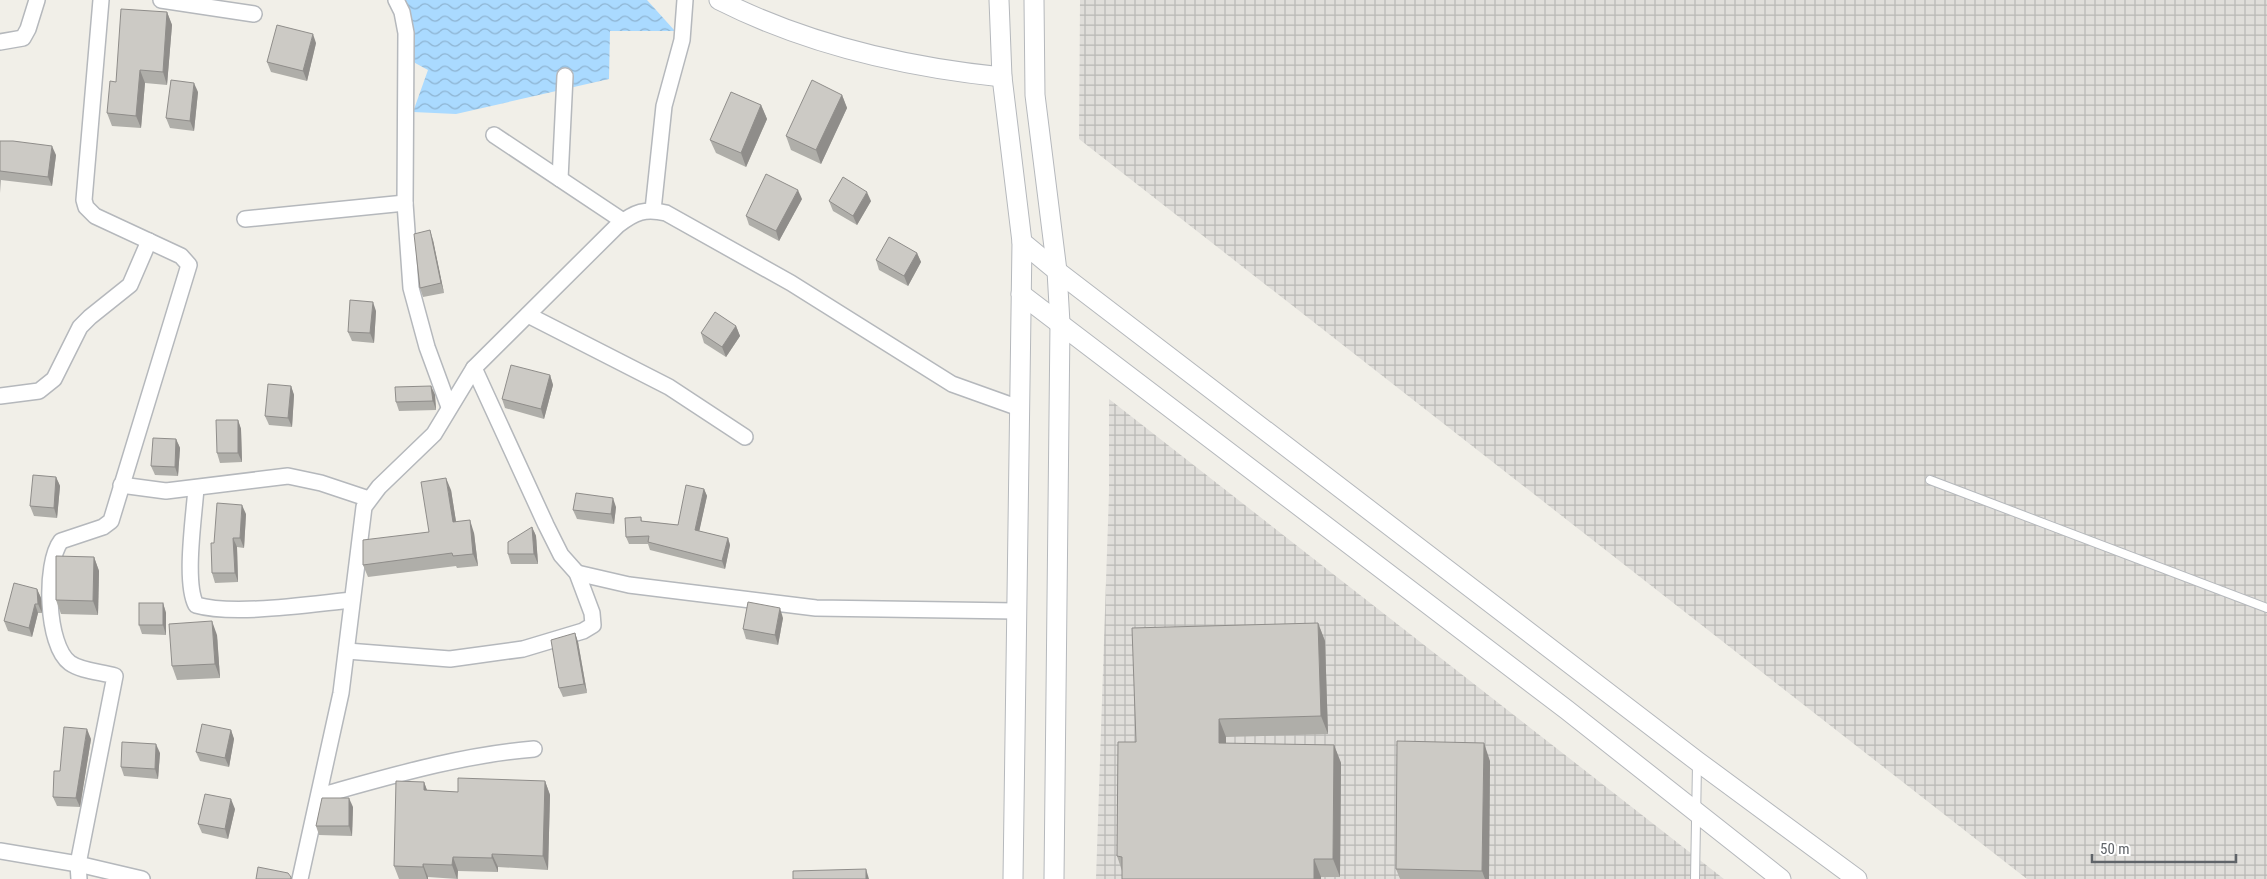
<svg xmlns="http://www.w3.org/2000/svg" width="2267" height="879" font-family="'Roboto Condensed',sans-serif">
	<style>
		.industrial { fill: url(#industrial-grid) }
		.water { fill: url(#water-waves) }
		.lines { fill: none; stroke-linecap: round; stroke-linejoin: round }
		.service-casing { stroke: #b5b8bc; stroke-width: 10 }
		.minor-casing { stroke: #b5b8bc; stroke-width: 18 }
		.tertiary-casing { stroke: #b5b8bc; stroke-width: 21 }
		.service { stroke: #fff; stroke-width: 8 }
		.minor { stroke: #fff; stroke-width: 15 }
		.tertiary { stroke: #fff; stroke-width: 19 }
		.wall { fill: #afaea9 }
		.shaded-wall { fill: #8f8d8a }
		.building { fill: #cccac5; stroke: #8f8d8a }
	</style>
	<defs>
		<pattern id="industrial-grid" width="8" height="8" patternUnits="userSpaceOnUse" patternTransform="scale(1.25)"><rect width="8" height="8" fill="#e0deda"/><path d="M0 4h8M4 0v8" fill="none" stroke="#b9b8b5"/></pattern>
		<pattern id="water-waves" width="16" height="10" patternUnits="userSpaceOnUse" patternTransform="scale(1.25)"><rect width="16" height="10" fill="#aadaff"/><path d="M0 5q4-4 8 0t8 0" fill="none" stroke="#8eb4d2"/></pattern>
	</defs>
	<rect width="100%" height="100%" fill="#f1efe8"/>
	<g class="industrial">
		<path d="M1080,0H2267V879H2027L1079,139Z"/>
		<path d="M1109,399L1724,879H1096L1109,492Z"/>
	</g>
	<path class="water" d="M399,0H647L675,31H610L609,79L456,114L413,112L428,70L406,58Z"/>
	<g class="lines">
		<g class="service-casing">
			<g id="service">
				<path d="M1930,480L2267,608"/>
				<path d="M1695,879L1697,764"/>
			</g>
		</g>
		<g class="minor-casing">
			<g id="minor">
				<path d="M161,0L254,14"/>
				<path d="M396,0L402,12L406,33L405,203L411,288L427,347L449,407"/>
				<path d="M0,42L23,38L28,29L37,0"/>
				<path d="M494,135L623,221"/>
				<path d="M560,179L565,76"/>
				<path d="M653,210L664,106L682,40L685,0"/>
				<path d="M245,219L405,203"/>
				<path d="M528,315L669,387L745,437"/>
				<path d="M0,396L39,391L54,379L80,327L90,317L130,285L149,241"/>
				<path d="M121,485L166,491L288,476L321,483L369,499"/>
				<path d="M196,488C194,517 184,582 196,605C234,616 311,604 352,600"/>
				<path d="M577,573L629,585L816,608L1016,611"/>
				<path d="M347,651L450,659L523,649L583,631L593,625L592,613L577,573L561,555L546,525L474,368"/>
				<path d="M319,796C391,776 460,755 534,749"/>
				<path d="M0,851L78,864L142,879"/>
				<path d="M79,879L78,864L115,676C102,672 81,671 70,663C46,646 44,563 61,541L103,527L111,521L189,265L181,256L95,216L86,207L84,200L101,0"/>
				<path d="M300,879L341,693L364,507L379,487L434,434L474,368L618,225C635,212 645,208 666,213L791,283L952,384L1019,408"/>
			</g>
		</g>
		<g class="tertiary-casing">
			<g id="tertiary">
				<path d="M719,0C806,44 905,67 1002,77"/>
				<path d="M999,0L1002,77L1022,242L1013,879"/>
				<path d="M1034,0L1035,95L1057,271L1060,323L1054,879"/>
				<path d="M1022,242L1057,271L1697,761L1857,879"/>
				<path d="M1021,294L1567,710L1781,879"/>
			</g>
		</g>
		<use href="#service" class="service"/>
		<use href="#minor" class="minor"/>
		<use href="#tertiary" class="tertiary"/>
	</g>
	<g class="wall">
		<path d="M167,12L172,25L167,85L145,83L141,128L112,126L107,113L116,82Z"/>
		<path d="M316,43L307,81L271,72L267,62Z"/>
		<path d="M198,92L194,131L170,128L166,118Z"/>
		<path d="M842,95L847,108L821,164L791,150L786,136Z"/>
		<path d="M761,105L767,119L746,167L716,153L710,140Z"/>
		<path d="M0,141L56,155L52,186L1,180L0,193Z"/>
		<path d="M802,199L779,241L749,225L746,216Z"/>
		<path d="M829,201H871L857,225L833,211Z"/>
		<path d="M433,240L444,293L423,297L420,288Z"/>
		<path d="M917,253L921,262L908,286L879,270L876,260Z"/>
		<path d="M376,311L374,343L352,341L348,332Z"/>
		<path d="M736,326L740,336L726,357L704,343L701,333Z"/>
		<path d="M550,375L553,385L544,419L505,408L502,399Z"/>
		<path d="M291,386L294,395L292,427L269,425L265,416Z"/>
		<path d="M431,386L435,395L436,410L399,411L396,402Z"/>
		<path d="M238,420L241,429L242,462L220,463L217,453Z"/>
		<path d="M176,439L180,448L178,476L155,475L151,466Z"/>
		<path d="M56,477L60,486L57,518L34,516L30,506Z"/>
		<path d="M704,489L707,496L699,531L728,538L730,545L725,569L650,550L648,544H629L626,537L641,517L642,521L678,525Z"/>
		<path d="M451,490L456,522L474,533L478,566L457,568L456,566L368,577L363,565L429,532Z"/>
		<path d="M616,507L614,524L577,519L573,510Z"/>
		<path d="M246,514L244,548L237,547L238,582L215,583L212,573L214,543Z"/>
		<path d="M532,527L536,536L538,564H511L508,554Z"/>
		<path d="M94,557L99,571L98,615L61,614L56,600Z"/>
		<path d="M37,589L41,598L42,613H38L32,637L8,631L4,621Z"/>
		<path d="M163,603L166,613V635L142,634L139,625Z"/>
		<path d="M783,618L778,645L746,639L743,629Z"/>
		<path d="M1318,623L1325,641L1328,734L1226,737V744L1334,745L1341,763L1340,877H1321V879H1122V871L1117,856L1136,742Z"/>
		<path d="M575,633L578,642L587,693L563,697L559,688Z"/>
		<path d="M217,635L220,678L177,680L172,666Z"/>
		<path d="M231,730L234,739L229,767L200,761L196,752Z"/>
		<path d="M91,739L80,807L57,806L53,797L60,771Z"/>
		<path d="M160,753L158,779L124,776L121,767Z"/>
		<path d="M1490,761L1489,879H1400L1396,869Z"/>
		<path d="M545,781L550,795L548,870L498,867V872L458,871V879L428,877V879H399L394,866L424,782L427,790L458,792Z"/>
		<path d="M353,807L352,836L319,835L316,826Z"/>
		<path d="M235,809L228,839L202,833L198,824Z"/>
	</g>
	<g class="shaded-wall">
		<path d="M167,12L172,25L167,85L163,72Z"/>
		<path d="M313,34L316,43L307,81L303,71Z"/>
		<path d="M140,70L145,83L141,128L136,116Z"/>
		<path d="M194,83L198,92L194,131L190,121Z"/>
		<path d="M842,95L847,108L821,164L816,150Z"/>
		<path d="M761,105L767,119L746,167L741,153Z"/>
		<path d="M52,146L56,155L52,186L48,177Z"/>
		<path d="M798,190L802,199L779,241L776,231Z"/>
		<path d="M867,192L871,201L857,225L853,216Z"/>
		<path d="M430,230L433,240L444,293L441,283Z"/>
		<path d="M917,253L921,262L908,286L904,276Z"/>
		<path d="M373,302L376,311L374,343L370,333Z"/>
		<path d="M736,326L740,336L726,357L722,347Z"/>
		<path d="M550,375L553,385L544,419L541,409Z"/>
		<path d="M291,386L294,395L292,427L288,418Z"/>
		<path d="M431,386L435,395L436,410L433,401Z"/>
		<path d="M238,420L241,429L242,462L238,453Z"/>
		<path d="M176,439L180,448L178,476L175,467Z"/>
		<path d="M56,477L60,486L57,518L54,508Z"/>
		<path d="M446,478L451,490L458,534L453,522Z"/>
		<path d="M704,489L707,496L698,537L695,530Z"/>
		<path d="M613,498L616,507L614,524L611,514Z"/>
		<path d="M242,505L246,514L244,548L240,538Z"/>
		<path d="M470,520L474,533L478,566L473,554Z"/>
		<path d="M532,527L536,536L538,564L534,554Z"/>
		<path d="M233,538L237,547L238,582L235,573Z"/>
		<path d="M728,538L730,545L725,569L722,561Z"/>
		<path d="M94,557L99,571L98,615L93,601Z"/>
		<path d="M37,589L41,598L42,613L38,604Z"/>
		<path d="M163,603L166,613V635L163,625Z"/>
		<path d="M35,604L38,613L32,637L29,628Z"/>
		<path d="M780,608L783,618L778,645L775,635Z"/>
		<path d="M212,621L217,635L220,678L215,664Z"/>
		<path d="M1318,623L1325,641L1328,734L1321,716Z"/>
		<path d="M575,633L578,642L587,693L584,684Z"/>
		<path d="M1219,719L1226,737V762L1219,743Z"/>
		<path d="M87,729L91,739L80,807L76,798Z"/>
		<path d="M231,730L234,739L229,767L225,758Z"/>
		<path d="M1484,743L1490,761L1489,879H1485L1482,871Z"/>
		<path d="M156,744L160,753L158,779L155,769Z"/>
		<path d="M1334,745L1341,763L1340,877L1333,859Z"/>
		<path d="M545,781L550,795L548,870L543,856Z"/>
		<path d="M424,782L429,796L424,790Z"/>
		<path d="M349,798L353,807L352,836L349,826Z"/>
		<path d="M231,799L235,809L228,839L225,829Z"/>
		<path d="M492,854L498,867V872L492,858Z"/>
		<path d="M453,857L458,871L457,879L452,865Z"/>
		<path d="M1314,859L1321,877V879H1314Z"/>
		<path d="M423,864L428,877V879H427L423,867Z"/>
		<path d="M866,869L869,879H866Z"/>
	</g>
	<g class="building">
		<path d="M121,9L167,12L163,72L140,70L136,116L107,113L110,81L116,82Z"/>
		<path d="M277,25L313,34L303,71L267,62Z"/>
		<path d="M171,80L194,83L190,121L166,118Z"/>
		<path d="M812,80L842,95L816,150L786,136Z"/>
		<path d="M731,92L761,105L741,153L710,140Z"/>
		<path d="M0,141H13L52,146L48,177L0,171Z"/>
		<path d="M766,174L798,190L776,231L746,216Z"/>
		<path d="M843,177L867,192L853,216L829,201Z"/>
		<path d="M430,230L441,283L420,288L414,234Z"/>
		<path d="M889,237L917,253L904,276L876,260Z"/>
		<path d="M350,300L373,302L370,333L348,332Z"/>
		<path d="M715,312L736,326L722,347L701,333Z"/>
		<path d="M511,365L550,375L541,409L502,399Z"/>
		<path d="M268,384L291,386L288,418L265,416Z"/>
		<path d="M431,386L433,401L396,402L395,387Z"/>
		<path d="M216,420H238V453H217Z"/>
		<path d="M153,438L176,439L175,467L151,466Z"/>
		<path d="M33,475L56,477L54,508L30,506Z"/>
		<path d="M446,478L453,522L470,520L473,554L453,556L452,553L363,565V540L429,532L421,482Z"/>
		<path d="M686,485L704,489L695,530L728,538L722,561L648,542L649,536L626,537L625,518L641,517V521L678,525Z"/>
		<path d="M576,493L613,498L611,514L573,510Z"/>
		<path d="M217,503L242,505L240,538H233L235,573H212L211,543H214Z"/>
		<path d="M532,527L534,554H508V542Z"/>
		<path d="M56,556L94,557L93,601L56,600Z"/>
		<path d="M14,583L37,589L38,604H35L29,628L4,621Z"/>
		<path d="M748,602L780,608L775,635L743,629Z"/>
		<rect x="139" y="603" width="24" height="22"/>
		<path d="M212,621L215,664L172,666L169,624Z"/>
		<path d="M1318,623L1321,716L1219,719V743L1334,745L1333,859H1314V879H1122V857L1117,856L1118,742H1136L1132,628Z"/>
		<path d="M575,633L584,684L559,688L551,640Z"/>
		<path d="M202,724L231,730L225,758L196,752Z"/>
		<path d="M64,727L87,729L76,798L53,797L54,771H60Z"/>
		<path d="M1397,741L1484,743L1482,871L1396,869Z"/>
		<path d="M122,742L156,744L155,769L121,767Z"/>
		<path d="M458,778L545,781L543,856L492,854V858L453,857L452,865L423,864V867L394,866L396,781L424,782V790L458,792Z"/>
		<path d="M205,794L231,799L225,829L198,824Z"/>
		<path d="M322,798H349V826H316Z"/>
		<path d="M258,867L288,873L291,877V879H256Z"/>
		<path d="M866,869V879H793V871Z"/>
	</g>
	<path d="M2092 854v8h144v-8" fill="none" stroke="#5f6368" stroke-width="2.5"/>
	<text x="2100" y="854" font-size="15" fill="#5f6368" stroke="#ffffff" stroke-width="4" paint-order="stroke">50 m</text>
</svg>
